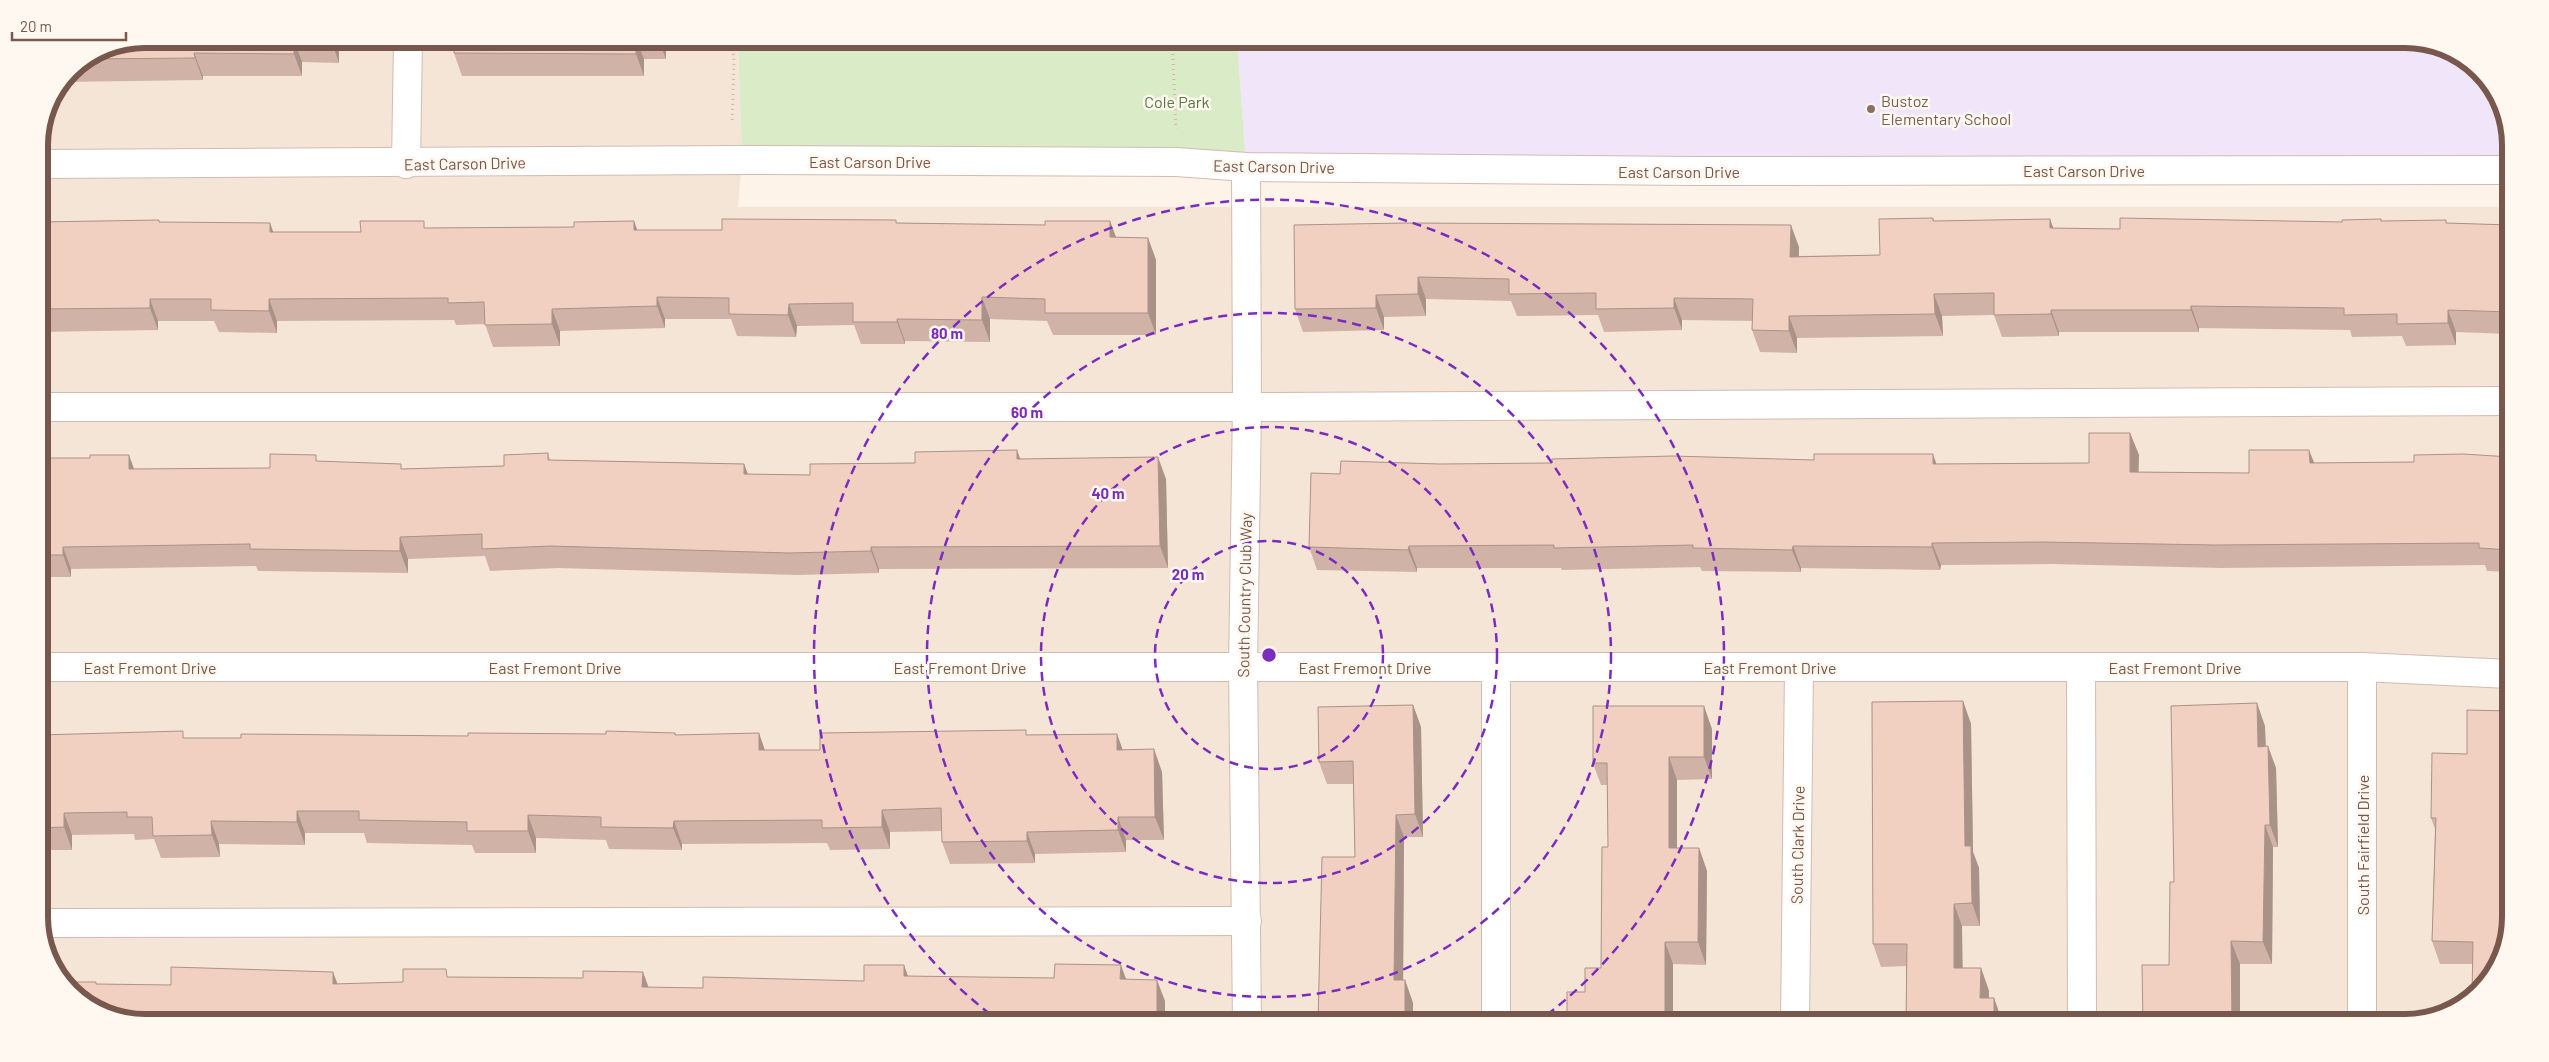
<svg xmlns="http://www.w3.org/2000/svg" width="2549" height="1062" font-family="Barlow,sans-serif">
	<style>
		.residential { fill: #f4e5d7 }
		.education { fill: #f0e5f9 }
		.green { fill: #d9ebc7 }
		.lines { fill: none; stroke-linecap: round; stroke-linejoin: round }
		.minor-casing { stroke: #d2bcb1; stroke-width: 30 }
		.path { stroke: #d8b3a3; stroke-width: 3; stroke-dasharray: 1 4; stroke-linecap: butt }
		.minor { stroke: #fff; stroke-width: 28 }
		.wall { fill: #d0b3a6 }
		.shaded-wall { fill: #a99287 }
		.building { fill: #f2d0c1; stroke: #a99287 }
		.ring { fill: none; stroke: #7b2cbf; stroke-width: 2.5; stroke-dasharray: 9 6 }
		.education-dot { fill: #8d6e63; stroke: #fff8f0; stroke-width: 2 }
		.labels { text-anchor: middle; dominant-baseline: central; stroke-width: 5; stroke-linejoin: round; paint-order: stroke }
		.education-label { font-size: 16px; fill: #785e54; stroke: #fff8f0; text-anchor: start }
		.park-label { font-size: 16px; fill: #567841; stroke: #fff8f0 }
		.street-label { font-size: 16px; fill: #78584c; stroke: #fff8f0 }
		.rim { fill: none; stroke: #78584c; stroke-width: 6 }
		.centre { fill: #7b2cbf; stroke: #fff8f0; stroke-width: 2.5 }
		.ring-label { font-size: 15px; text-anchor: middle; font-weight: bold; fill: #7b2cbf; stroke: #fff8f0; stroke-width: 5; stroke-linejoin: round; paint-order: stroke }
	</style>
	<rect width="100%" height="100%" fill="#fdf3e9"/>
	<path class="residential" d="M144,39H738L742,160L738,207H2510V918L2502,958L2464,1005L2405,1023H144L104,1015L60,982L39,925V138L47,104L70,69L104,47Z"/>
	<path class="education" d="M1237,39H2405L2445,47L2489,80L2510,138V170L1246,167Z"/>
	<path class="green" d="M738,39H1237L1246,167L742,160Z"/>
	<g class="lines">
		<g class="minor-casing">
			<g id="minor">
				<path d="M39,164L742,160L1176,162L1246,167L1694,171L2510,170"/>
				<path d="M406,164L408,39"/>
				<path d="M1246,167L1247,407L1243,667L1247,1023"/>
				<path d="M39,407H1275L2510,401"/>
				<path d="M39,667H2362L2510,674"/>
				<path d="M1496,667V1023"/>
				<path d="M2081,667L2082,1023"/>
				<path d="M2362,667V1023"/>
				<path d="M39,923L1247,921"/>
				<path d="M1795,1023L1799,667"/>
			</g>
		</g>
		<g class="path">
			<path d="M732,39L734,61L732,122"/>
			<path d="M1172,39L1176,129"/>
		</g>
		<use href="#minor" class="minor"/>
	</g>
	<g class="wall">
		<path d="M144,39H339V63L302,62V76H203V80L61,82L70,69L104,47Z"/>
		<path d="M454,39H666V59H644V76H462L454,53Z"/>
		<path d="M1933,218L1934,221L2050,219L2053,228L2120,229L2342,222L2381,219L2382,221L2510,225V334L2456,332V345L2406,346L2402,336L2352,337L2350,330L2199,328V332H2059V336L2002,337L1994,315L1942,316L1943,336L1797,338V353L1760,352L1752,330L1753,321L1682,320V330L1604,332L1598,315L1517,316L1511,301L1426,299V316L1384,317V330L1303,332L1295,309L1294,225L1799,247V256L1880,255Z"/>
		<path d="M634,221L637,230H722L897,223L1045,225L1110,221L1116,237L1148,238L1156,260V335H1053L1047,321L990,319V342L905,341V344H861L854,325L797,326L796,337L737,336L731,319H665V328L560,331V346L493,347L485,324L456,325L454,320L277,321V333L219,332L214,321H158V330L39,332V222H159L273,232H361L426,228L574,227Z"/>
		<path d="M2130,433L2139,455L2138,472L2249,473L2314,463L2414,462L2510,457V572L2487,571L2485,565L2222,568L2051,564L1941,565L1940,570L1801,568V572L1702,571L1700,567L1562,570L1561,568H1417V572L1317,570L1309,547L1340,474L1440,464H1936L2089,463Z"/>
		<path d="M1017,450L1020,459L1166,479L1168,568L879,569V573L797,575L558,568L490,571L485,556L408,559V573L258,571L256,566L71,569V577H39V458L134,469L270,468L318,462L403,469L504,466L548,453L550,460L744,464L748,474L810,475L915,463Z"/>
		<path d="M1963,701L1971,724L1973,852L1979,868L1980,926H1962V968H1981L1989,991V998H1994L2002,1021V1023H1906V966L1881,967L1873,944Z"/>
		<path d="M1413,705L1421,727L1423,837H1404L1403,980H1405L1413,1003V1023L1355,857L1353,784H1327L1319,762Z"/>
		<path d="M2510,711L2473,964H2440L2432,941L2435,829L2431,818L2467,754Z"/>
		<path d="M2265,726L2266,746L2276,768L2278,847H2273L2272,964H2240V1023H2143L2169,965L2174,882Z"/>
		<path d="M1712,729V779L1677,780V848H1699L1707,871L1706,965L1673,964V1023L1585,992L1601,968L1608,847L1607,785H1601L1593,763Z"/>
		<path d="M675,733L676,735L765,750H820L1027,735L1117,734L1122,750L1162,772L1164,840H1126V852L1035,854V863L950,864L942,842V831L890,832V849L830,850L827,843L682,844V850L609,849L606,840L536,838V853H475L472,845L367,843L364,833H305V845L219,844L220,857L161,858L154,839L135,840L134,834L72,835V850H39V735L185,738H241L468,736Z"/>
	</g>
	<g class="shaded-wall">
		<path d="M294,39L302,62V76L294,54Z"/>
		<path d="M331,39H339V63L331,40Z"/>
		<path d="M636,39L644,59V76L636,54Z"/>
		<path d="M658,39H666V59Z"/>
		<path d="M194,53L203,76V80L195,58Z"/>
		<path d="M2050,219L2058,241L2050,228Z"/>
		<path d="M634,221L642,243L634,230Z"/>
		<path d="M1110,221L1118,243L1110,237Z"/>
		<path d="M270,223L278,245L270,232Z"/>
		<path d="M1791,225L1799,247L1798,279L1790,257Z"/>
		<path d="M1148,238L1156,260V335L1148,313Z"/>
		<path d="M1418,277L1426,299V316L1418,294Z"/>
		<path d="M1934,294L1942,316L1943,336L1935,314Z"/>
		<path d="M1376,295L1384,317V330L1376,308Z"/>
		<path d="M657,297L665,319V328L657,306Z"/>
		<path d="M982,297L990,319V342L982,320Z"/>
		<path d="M1674,298L1682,320V330L1674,308Z"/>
		<path d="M150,299L158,321V330L150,308Z"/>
		<path d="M269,299L277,321V333L269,311Z"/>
		<path d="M789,304L797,326L796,337L788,315Z"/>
		<path d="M2191,306L2199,328V332L2191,310Z"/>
		<path d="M552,309L560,331V346L552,324Z"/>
		<path d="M2051,310L2059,332V336L2051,314Z"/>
		<path d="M2448,310L2456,332V345L2448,323Z"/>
		<path d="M1789,316L1797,338V353L1789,331Z"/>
		<path d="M897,319L905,341V344L897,322Z"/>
		<path d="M2130,433L2139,455L2138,494L2130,472Z"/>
		<path d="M1017,450L1025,472L1017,459Z"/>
		<path d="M2309,450L2318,472L2310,463Z"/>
		<path d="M1933,454L1941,477L1933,464Z"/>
		<path d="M129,455L137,477L129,469Z"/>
		<path d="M1158,457L1166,479L1168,568L1160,546Z"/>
		<path d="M744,464L752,486L744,474Z"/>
		<path d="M400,537L408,559V573L400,551Z"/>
		<path d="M1932,543L1941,565L1940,570L1932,547Z"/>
		<path d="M1409,546L1417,568V572L1408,550Z"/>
		<path d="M1793,546L1801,568V572L1792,550Z"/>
		<path d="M63,547L71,569V577L63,555Z"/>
		<path d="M871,547L879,569V573L871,551Z"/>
		<path d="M1963,701L1971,724L1973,852L1979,868L1980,926L1972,903L1965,846Z"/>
		<path d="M2257,703L2265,726L2266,769L2258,747Z"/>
		<path d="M1413,705L1421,727L1423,837L1415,814Z"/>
		<path d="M1704,706L1712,729V779L1704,757Z"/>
		<path d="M759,733L767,756L759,750Z"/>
		<path d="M1117,734L1125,756L1117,750Z"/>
		<path d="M2268,746L2276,768L2278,847L2270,825Z"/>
		<path d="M1154,749L1162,772L1164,840L1155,817Z"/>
		<path d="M1669,757L1677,780V870L1669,848Z"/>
		<path d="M882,810L890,832V849L882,827Z"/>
		<path d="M297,811L305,833V845L297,822Z"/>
		<path d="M64,813L72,835V850L64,827Z"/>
		<path d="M528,815L536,838V853L528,831Z"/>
		<path d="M1396,815L1404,837L1403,1002L1394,980Z"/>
		<path d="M1118,817L1126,840V852L1118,830Z"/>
		<path d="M211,821L219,844L220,857L212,835Z"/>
		<path d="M674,821L682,844V850L673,828Z"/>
		<path d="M2265,825L2273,847L2272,964L2263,942Z"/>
		<path d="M1027,832L1035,854V863L1027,841Z"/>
		<path d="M1699,848L1707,871L1706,965L1698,942Z"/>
		<path d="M1954,904L1962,926L1963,990L1954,968Z"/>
		<path d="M2231,941L2240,964V1023H2232Z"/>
		<path d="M1665,942L1673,964V1023H1665Z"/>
		<path d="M904,965L912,987L904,976Z"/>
		<path d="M1121,965L1129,987L1120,979Z"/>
		<path d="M1981,968L1989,991L1988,1021L1980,998Z"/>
		<path d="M333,972L341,993L333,984Z"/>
		<path d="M643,972L651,994L642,987Z"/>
		<path d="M1157,980L1165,1001V1023H1157Z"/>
		<path d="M1405,980L1413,1003V1023H1405Z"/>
		<path d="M1994,998L2002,1021V1023H1994Z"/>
	</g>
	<g class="building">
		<path d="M144,39H331V40L294,39V54L194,53L195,58L85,59L104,47Z"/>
		<path d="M454,39H636V54L454,53Z"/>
		<path d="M1933,218V221L2050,219V228L2120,229V218L2342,222V220L2381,219V221L2446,220V223L2510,225V312L2448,310V323L2397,324V314L2344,315V308L2191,306V310H2051V314L1994,315V293L1934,294L1935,314L1789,316V331L1752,330L1753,299L1674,298V308L1596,309V293L1509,294V279L1418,277V294L1376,295V308L1295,309L1294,225L1405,223L1791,225L1790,257L1880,255L1879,219Z"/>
		<path d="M722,219L896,220V223L1045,225V221H1110V237L1148,238V313H1045V299L982,297V320L897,319V322H853V303L789,304L788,315L729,314V298L657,297V306L552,309V324L485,325L484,302L448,303V298L269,299V311L211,310V299H150V308L39,309V222L159,220V222L270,223V232H361L360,221H424V228L574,227V222L634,221V230H722Z"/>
		<path d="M2089,433H2130V472L2249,473V450H2309L2310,463L2414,462V455L2463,454L2510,457V550L2479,548V543L2214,545L2042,542L1932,543V547L1793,546L1792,550L1693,548V545L1554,548V545L1409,546L1408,550L1309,547L1311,473L1340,474L1341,461L1440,464L1552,463V459L1673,456L1814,460V454H1933V464L2089,463Z"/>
		<path d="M1017,450V459L1158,457L1160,546L871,547V551L789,553L550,546L482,549V534L400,537V551L250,549V544L63,547V555H39V458H90V455H129V469L270,468V454L316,455V461L401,464V469L504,466V455L548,453V460L744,464V474L810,475V464L915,463V452Z"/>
		<path d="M1963,701L1965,846H1971L1972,903L1954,904V968H1981L1980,998H1994V1023H1906L1907,944H1873L1872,702Z"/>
		<path d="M2257,703L2258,747L2268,746L2270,825H2265L2263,942L2231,941L2232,1023H2143L2142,965H2169L2170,882H2174L2171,706Z"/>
		<path d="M1413,705L1415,814L1396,815L1394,980H1405V1023H1318L1322,857H1355L1353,761L1319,762L1318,707Z"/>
		<path d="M1593,706H1704V757H1669V848H1699L1698,942H1665V1023H1567V992H1585V968H1601L1602,847H1608L1607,763H1593Z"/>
		<path d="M2467,710L2510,711V918L2502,958L2472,995L2473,942L2432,941L2436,818H2431L2432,753L2467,754Z"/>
		<path d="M1026,730V735L1117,734V750L1154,749L1155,817H1118V830L1027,832V841L942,842L941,808L882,810V827L822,828V820L674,821L673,828L601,827V817L528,815V831H467V822L359,820V811H297V822L211,821L212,835L153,836L152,817H127V812L64,813V827L39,828V735L183,731V738H241V734L468,736V733L606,734V731L675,733V735L759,733V750H820V733Z"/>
		<path d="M1055,964L1121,965L1120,979L1157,980V1023H144L104,1015L61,982H96V984L171,985V967L333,972V984L403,982V969H446L447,977L583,978V971L643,972L642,987L703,988V977L864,981V965H904V976L1054,978Z"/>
	</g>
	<g class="ring">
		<circle cx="1269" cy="655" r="114"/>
		<circle cx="1269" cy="655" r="228"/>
		<circle cx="1269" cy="655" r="342"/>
		<path d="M1002 1023A455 455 0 1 1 1536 1023"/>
	</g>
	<circle class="education-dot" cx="1871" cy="109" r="5"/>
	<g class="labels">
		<g class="education-label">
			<text x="1881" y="100">Bustoz<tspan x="1881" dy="18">Elementary School</tspan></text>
		</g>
		<g class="park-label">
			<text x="1177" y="101">Cole Park</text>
		</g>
		<g class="street-label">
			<text x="870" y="161">East Carson Drive</text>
			<text transform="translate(465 163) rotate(-1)">East Carson Drive</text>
			<text transform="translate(1274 166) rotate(1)">East Carson Drive</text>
			<text x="2084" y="170">East Carson Drive</text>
			<text x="1679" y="171">East Carson Drive</text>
			<text transform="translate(1244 595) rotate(-89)">South Country Club Way</text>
			<text x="150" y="667">East Fremont Drive</text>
			<text x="555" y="667">East Fremont Drive</text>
			<text x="960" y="667">East Fremont Drive</text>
			<text x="1365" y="667">East Fremont Drive</text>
			<text x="1770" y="667">East Fremont Drive</text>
			<text x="2175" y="667">East Fremont Drive</text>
			<text transform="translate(1797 845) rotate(-89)">South Clark Drive</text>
			<text transform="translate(2362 845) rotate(-90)">South Fairfield Drive</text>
		</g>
	</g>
	<path d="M0 0H2549V1062H0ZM145 48H2405A97 97 0 0 1 2502 145V917A97 97 0 0 1 2405 1014H145A97 97 0 0 1 48 917V145A97 97 0 0 1 145 48Z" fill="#fff8f0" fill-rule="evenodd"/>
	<path class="rim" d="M145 48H2405A97 97 0 0 1 2502 145V917A97 97 0 0 1 2405 1014H145A97 97 0 0 1 48 917V145A97 97 0 0 1 145 48Z"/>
	<circle cx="1269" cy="655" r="8" class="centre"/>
	<g class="ring-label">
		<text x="947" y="339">80 m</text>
		<text x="1027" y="418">60 m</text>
		<text x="1108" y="499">40 m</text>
		<text x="1188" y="580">20 m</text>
	</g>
	<path d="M12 32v8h114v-8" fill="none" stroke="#78584c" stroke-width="2.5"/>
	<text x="20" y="32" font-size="15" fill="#78584c" stroke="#fff8f0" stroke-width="4" paint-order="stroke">20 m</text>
</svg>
